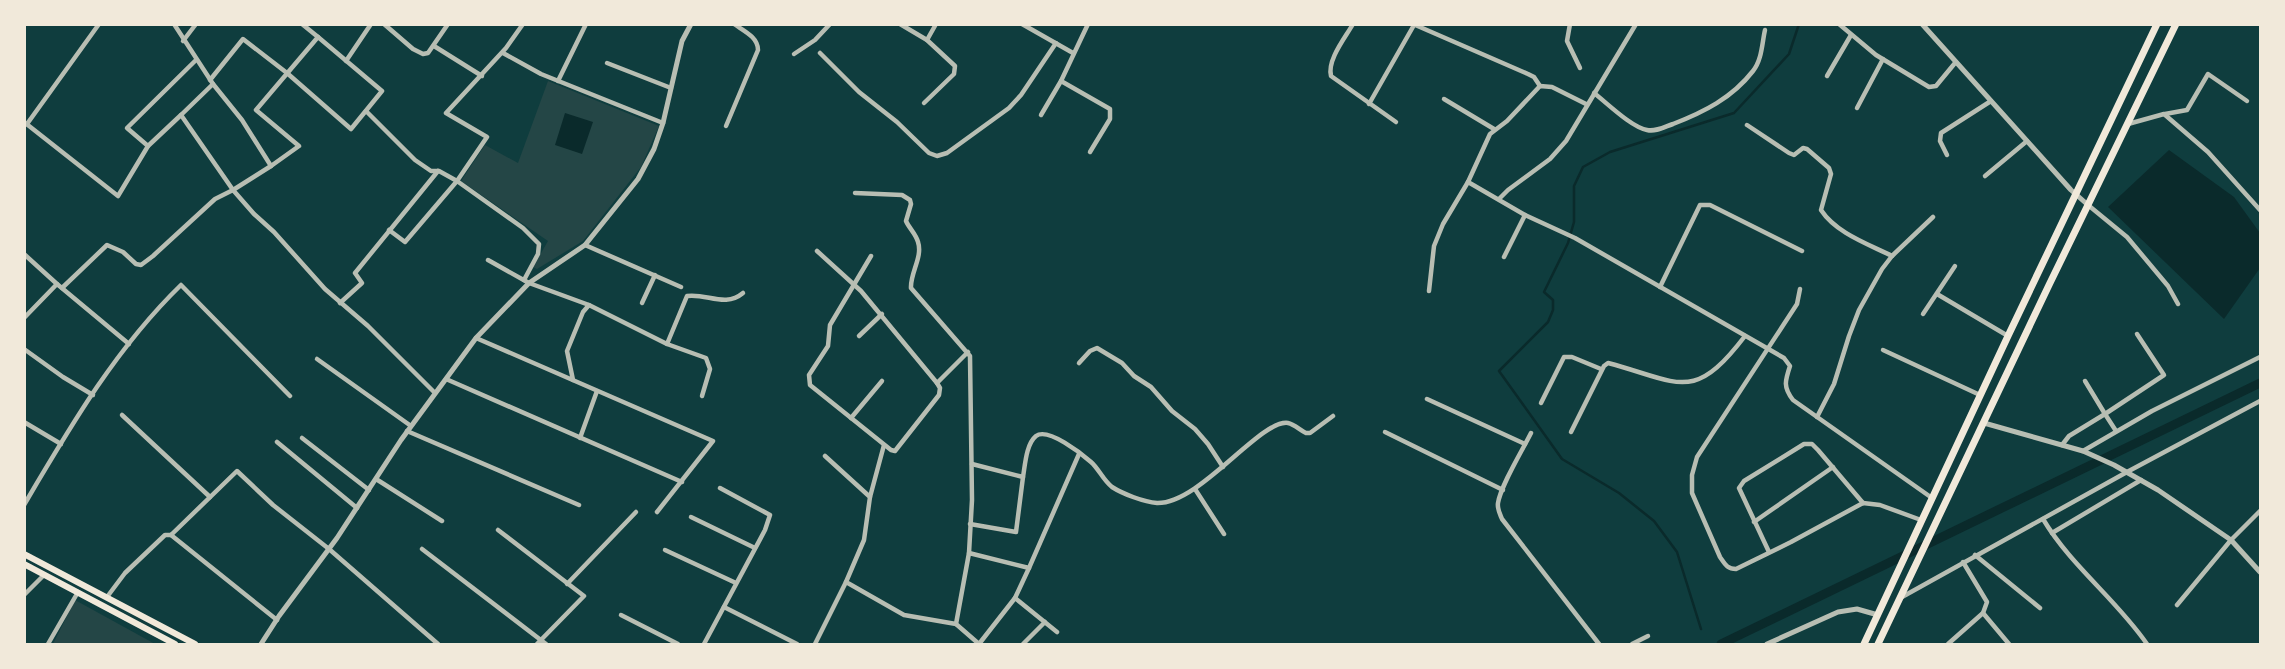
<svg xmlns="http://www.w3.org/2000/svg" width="2285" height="669" font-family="Spectral,serif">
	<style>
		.green { fill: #244646 }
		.water { fill: #0a2a2b }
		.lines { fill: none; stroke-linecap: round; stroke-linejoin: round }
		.stream { stroke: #0a2a2b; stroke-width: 2.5 }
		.canal { stroke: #0a2a2b; stroke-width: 9 }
		.minor { stroke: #b8beb3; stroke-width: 4.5 }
		.tertiary { stroke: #b8beb3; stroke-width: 5 }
		.secondary { stroke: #f1e9da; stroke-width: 6 }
		.primary { stroke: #f1e9da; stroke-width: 7 }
	</style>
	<rect width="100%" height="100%" fill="#0f3d3e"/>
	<g class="green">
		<path d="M548,81L659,126L641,167L583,241L537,269L533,267L548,241L461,181L485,145L518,163Z"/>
		<path d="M75,600L155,644H53Z"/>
	</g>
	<g class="water">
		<path d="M565,113L593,122L582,154L555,145Z"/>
		<path d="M2169,150L2234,197L2260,233V268L2224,319L2108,207Z"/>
	</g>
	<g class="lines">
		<path class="stream" d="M1701,629L1677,552L1654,521L1619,493L1562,459L1499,371L1548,322L1553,310V300L1544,292L1568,243L1574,222V186L1583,167L1610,152L1734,113L1789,54L1799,24"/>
		<path class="canal" d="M1721,644L2260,383"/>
		<g class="minor">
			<path d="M384,24L413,49L423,54L428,53L448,24"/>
			<path d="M900,24L927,40L955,66L954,74L924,103"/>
			<path d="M1022,24L1073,53"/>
			<path d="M1353,24C1345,38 1327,60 1331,76L1396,122"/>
			<path d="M1413,24L1528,74L1534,77L1540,86"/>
			<path d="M1570,24L1567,41L1580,68"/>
			<path d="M1839,24L1876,55L1929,87L1936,86L1955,63"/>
			<path d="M927,40L936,24"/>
			<path d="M183,41L196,24"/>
			<path d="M434,46L482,76"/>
			<path d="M503,53L541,74L663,123"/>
			<path d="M820,53L859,92L897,122L929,153L937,156L947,153L1009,108L1021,95L1056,43"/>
			<path d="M794,54L815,40L830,24"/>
			<path d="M346,61L371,24"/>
			<path d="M607,63L671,88"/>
			<path d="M1827,76L1851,35"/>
			<path d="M210,80L243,39L287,73L351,129L382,91L318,37"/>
			<path d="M558,81L586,24"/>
			<path d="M1061,81L1110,109V119L1090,152"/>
			<path d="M1594,93C1607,103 1631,127 1647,130C1656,132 1664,127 1673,124C1704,112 1732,98 1753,71C1762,60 1762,43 1765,30"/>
			<path d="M1444,99L1494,129"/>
			<path d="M1369,104L1414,25"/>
			<path d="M1857,108L1883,59"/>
			<path d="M366,111L415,160L431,171H439L457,181L487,137L446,113L506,48L523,24"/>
			<path d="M2165,114L2187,110L2208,74L2247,101"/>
			<path d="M181,115L213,84"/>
			<path d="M1041,115L1061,81L1088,24"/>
			<path d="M24,122L118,196L148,146L181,115L233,190L254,214L274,232L325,289L368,326L435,393"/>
			<path d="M27,124L99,24"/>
			<path d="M2128,124L2164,114L2208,152L2260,210"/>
			<path d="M1747,125L1789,153L1794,155L1803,148L1807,149L1829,168L1831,174L1821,210C1836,233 1868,244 1892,256"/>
			<path d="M726,126L758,50C758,37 744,31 734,24"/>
			<path d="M148,146L127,128L196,60"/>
			<path d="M1947,155L1940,141L1941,133L1991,101"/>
			<path d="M271,166L299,146L256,110L318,37L302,24"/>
			<path d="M1985,176L2027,141"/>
			<path d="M1468,182L1525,215L1575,238L1784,358L1790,366C1785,381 1783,387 1793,400L1932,498"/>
			<path d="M855,193L902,195L910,200L911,204L906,221C909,228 916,234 918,242C923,257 910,273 911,288L970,356L972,500L969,553L956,624L979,644"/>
			<path d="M1499,199L1508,190L1550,159L1566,141L1636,24"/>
			<path d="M2088,205L2127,237L2168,286L2178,304"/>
			<path d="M389,230L405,242L457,181L523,228L539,244L538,254L524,280"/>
			<path d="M585,245L681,287"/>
			<path d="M817,251L861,291L937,383L968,352"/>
			<path d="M24,254L57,284"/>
			<path d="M871,256L830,325L828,346L809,375L810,385L891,450L895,451L939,395L940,388L937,383"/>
			<path d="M1504,257L1525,215"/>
			<path d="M488,260L529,283L589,305L583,312L567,351L573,380"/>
			<path d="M1660,287L1700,205H1710L1802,251"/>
			<path d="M62,288L107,245L123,252L136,264L141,265L153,256L215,199L233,190L271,166L242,120L213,84L174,24"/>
			<path d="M1800,289L1797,304L1697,457L1692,475V493L1720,557C1725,564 1727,569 1736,569L1791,542L1863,503L1880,505L1921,520"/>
			<path d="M1429,291L1434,246L1443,224L1468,182L1490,134L1507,121L1540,86L1552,87L1586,104"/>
			<path d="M1937,294L2008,336"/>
			<path d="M340,303L362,283L355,273L438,171"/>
			<path d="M642,303L655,275"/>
			<path d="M589,305L667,344L706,358L710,369L702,396"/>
			<path d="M1923,314L1955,266"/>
			<path d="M24,318L57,284L129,344"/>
			<path d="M859,336L882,314"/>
			<path d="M476,338L713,441L657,512"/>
			<path d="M667,344L687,296C707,293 725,308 743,293"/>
			<path d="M24,349L63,377L93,395"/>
			<path d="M1883,350L1980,395"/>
			<path d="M317,359L411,426"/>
			<path d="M1079,363L1090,351L1097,348L1122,363L1134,376L1151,387L1172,411L1195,429L1208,444L1223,467"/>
			<path d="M446,379L682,482"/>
			<path d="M1427,399L1525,444"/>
			<path d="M1541,403L1564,357H1572L1601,369"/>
			<path d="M122,415L210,497"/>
			<path d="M1817,417L1834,384L1849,336L1859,310L1882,269L1892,256L1933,217"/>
			<path d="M851,418L882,381"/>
			<path d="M24,422L61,444"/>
			<path d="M407,431L579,505"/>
			<path d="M2116,431L2105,414L2164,375L2137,334"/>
			<path d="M1385,432L1503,490"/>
			<path d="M1571,432L1604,366L1608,363C1680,382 1693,404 1745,336"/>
			<path d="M1531,433C1522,451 1501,485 1498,503C1497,509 1500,514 1502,519L1599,644"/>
			<path d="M302,438L369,490"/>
			<path d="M580,438L597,391"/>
			<path d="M277,442L357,508"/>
			<path d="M2062,445L2069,436L2105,414L2085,381"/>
			<path d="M2083,451L2152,411L2260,357"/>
			<path d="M825,456L870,497L864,540L846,582L904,615L956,624"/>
			<path d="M1023,477C1025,466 1026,444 1036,436C1048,427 1082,454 1091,462C1099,469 1103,480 1112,487C1123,494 1144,502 1157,503C1200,504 1260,419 1288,423C1294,424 1300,430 1306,433H1310L1333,416"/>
			<path d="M376,479L442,521"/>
			<path d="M1195,489L1224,534"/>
			<path d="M870,497L884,445"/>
			<path d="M24,505C70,427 116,348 181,285L290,396"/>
			<path d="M691,517L755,548"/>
			<path d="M2043,519C2071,566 2116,599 2147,644"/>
			<path d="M1754,522L1833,467"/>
			<path d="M970,524L1016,532L1023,477L972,464"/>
			<path d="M498,530L584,596L537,644"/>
			<path d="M2052,533L2141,480"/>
			<path d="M171,535L277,620"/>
			<path d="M422,549L546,644"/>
			<path d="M665,550L736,583"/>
			<path d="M1769,552L1739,488L1744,481L1804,444H1812L1818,450L1863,503"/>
			<path d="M969,553L1029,568L1015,598L979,644"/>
			<path d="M1975,555L2040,608"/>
			<path d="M1029,568L1079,454"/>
			<path d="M567,584L636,512"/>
			<path d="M24,595L44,575"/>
			<path d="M107,597L125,573L165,535H171L237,471L273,505L329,549L438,644"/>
			<path d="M1902,597L2127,472L2260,401"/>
			<path d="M1015,598L1057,632"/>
			<path d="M2177,605L2231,540L2260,511"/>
			<path d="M724,607L797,644"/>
			<path d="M1983,613L2009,644"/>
			<path d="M621,615L678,644"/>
			<path d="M48,644L78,592"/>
			<path d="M704,644L765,530L770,515L720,488"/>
			<path d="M815,644L846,582"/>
			<path d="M1023,644L1045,622"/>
			<path d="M1632,644L1648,636"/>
			<path d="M1948,644L1983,613L1987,602L1963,562"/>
		</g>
		<g class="tertiary">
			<path d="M1922,24L2071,190L2088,205"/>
			<path d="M1984,423L2083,451L2114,465L2158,490L2231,540L2260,572"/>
			<path d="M261,644L279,616L337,538L401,440L476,338L529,283L585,245L638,179L654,149L663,123L682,41L691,24"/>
			<path d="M1767,644L1838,612L1857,609L1878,615"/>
		</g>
		<g class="secondary">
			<path d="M24,554L195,644"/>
			<path d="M24,564L175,644"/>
		</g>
		<g class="primary">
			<path d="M1864,644L2008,336L2157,24"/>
			<path d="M1878,644L2049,285L2176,24"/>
		</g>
	</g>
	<rect width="2285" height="669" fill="none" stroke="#f1e9da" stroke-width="52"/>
</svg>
